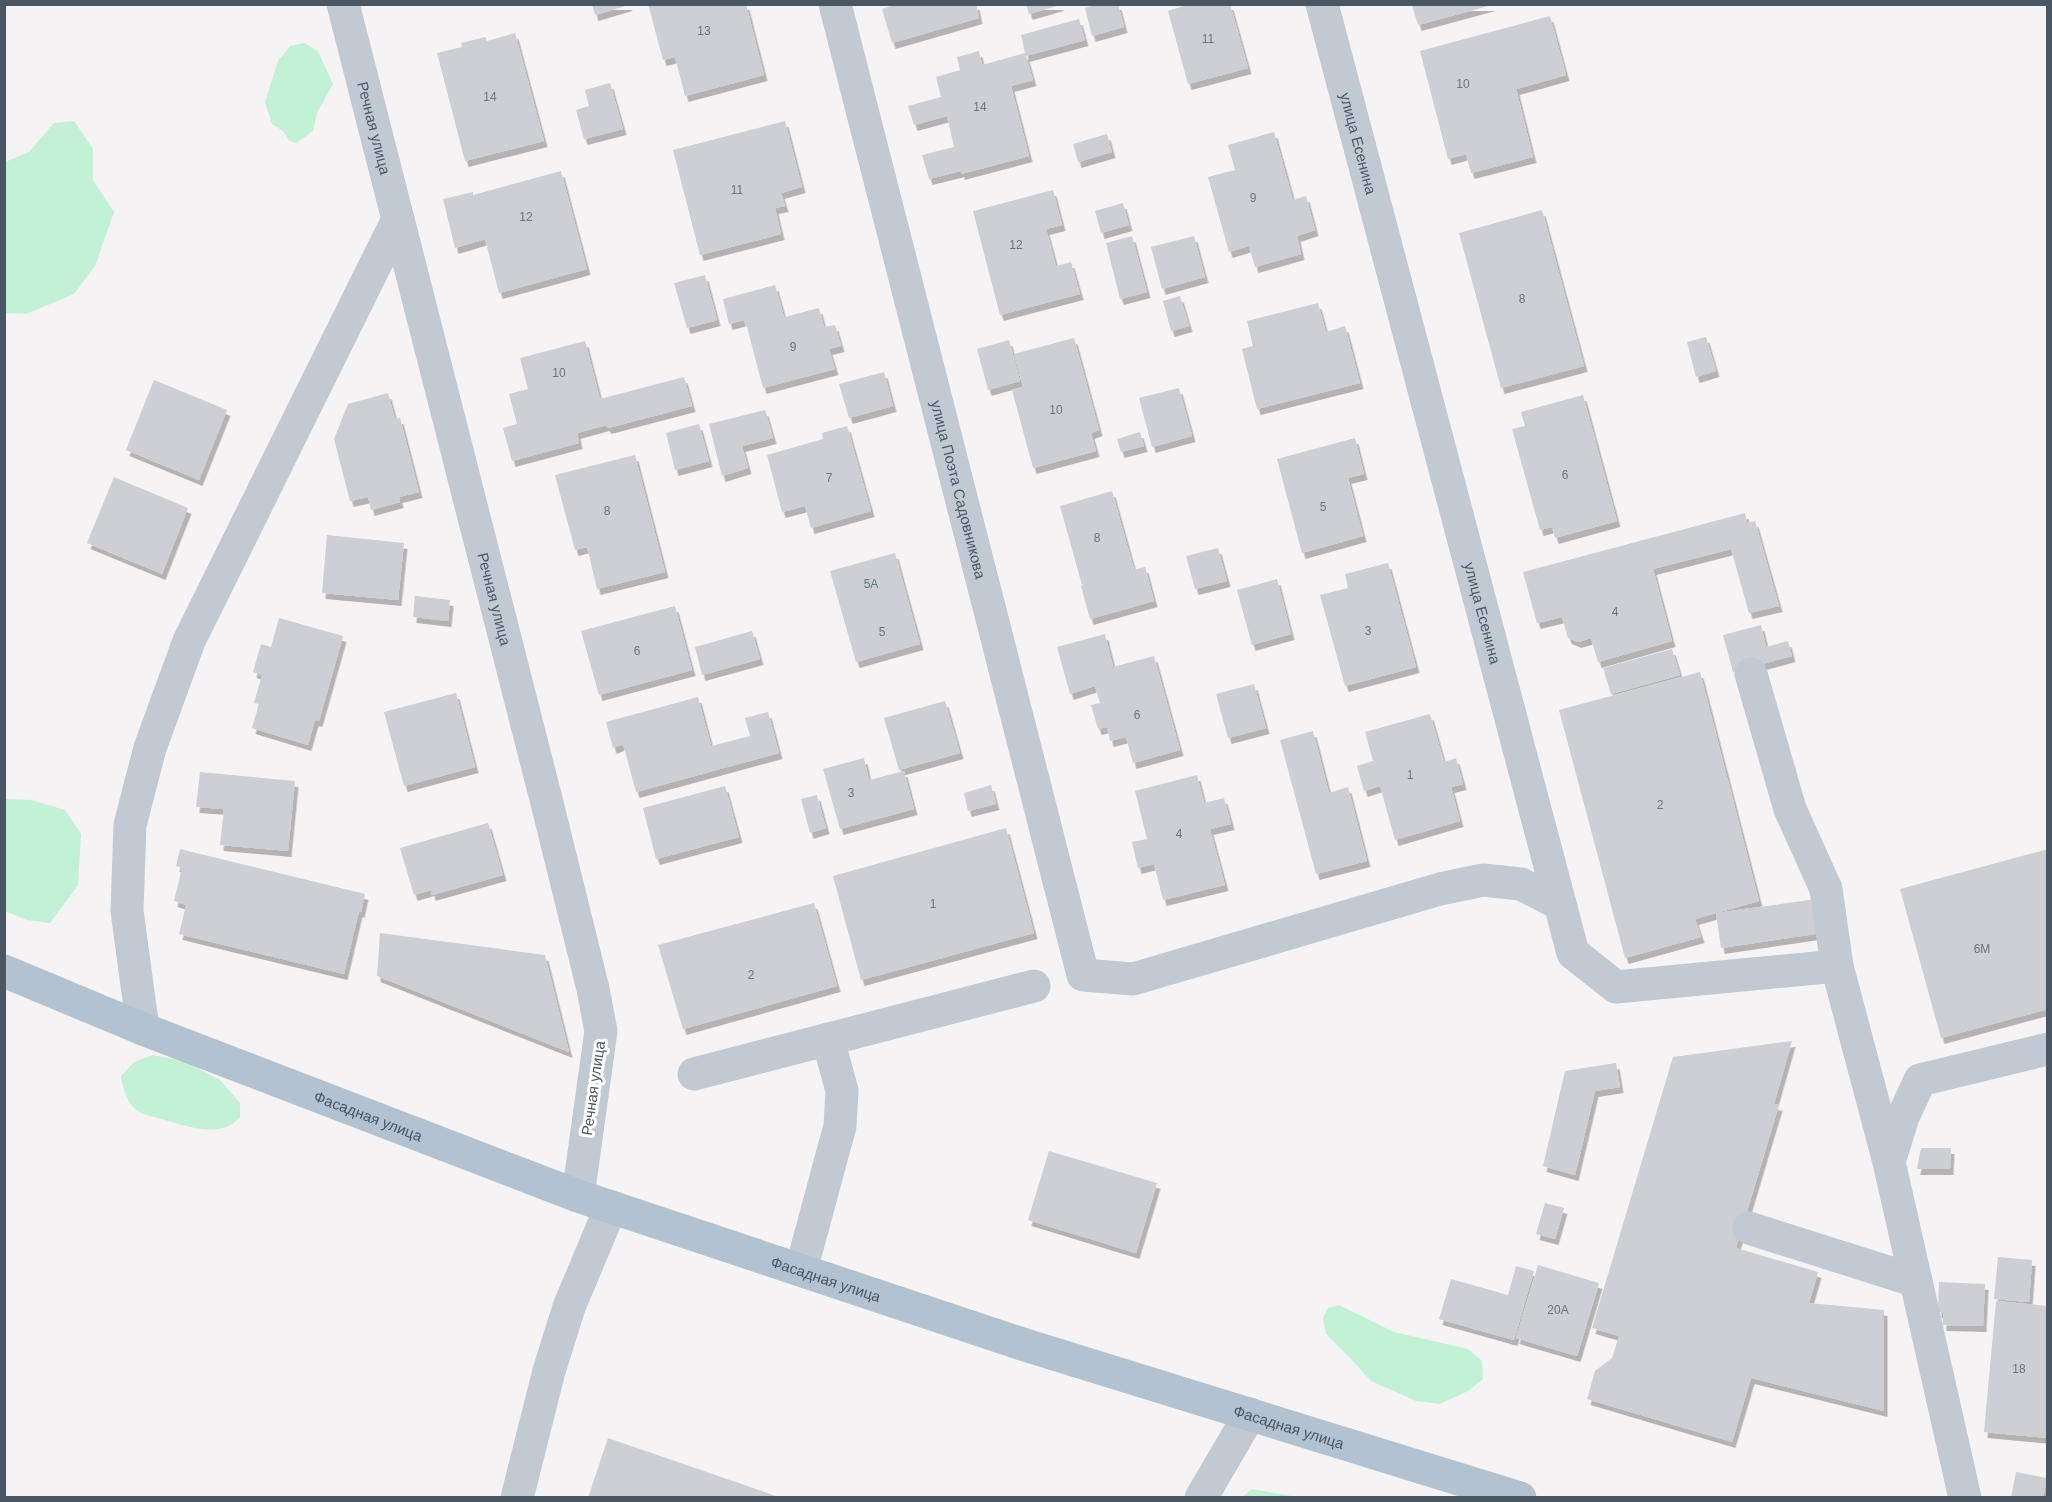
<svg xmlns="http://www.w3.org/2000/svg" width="2052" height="1502" font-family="Helvetica,sans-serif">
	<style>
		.green { fill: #c3f1d5 }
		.building { fill: #cdcfd5; filter: url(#shadow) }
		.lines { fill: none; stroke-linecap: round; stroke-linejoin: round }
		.minor { stroke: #c1cad2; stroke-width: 33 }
		.major { stroke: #b3c2d1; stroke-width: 33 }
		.labels { text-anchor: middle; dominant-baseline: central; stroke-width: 6; stroke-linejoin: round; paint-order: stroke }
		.number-label { font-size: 12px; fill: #6b747e }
		.street-label { font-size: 15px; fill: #4a5661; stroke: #fff }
	</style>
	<defs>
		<filter id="shadow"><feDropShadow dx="3.5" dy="6" stdDeviation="0" flood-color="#0004"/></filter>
	</defs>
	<rect width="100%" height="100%" fill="#f5f3f3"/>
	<g class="green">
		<path d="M304,43L318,51L333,84L317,113L313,131L296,143L289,141L283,131L272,124L265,102L278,61L290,46Z"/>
		<path d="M74,121L93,149V180L114,212L95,266L74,294L26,314L5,313V162L29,152L54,123Z"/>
		<path d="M5,799L31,800L65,810L81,834L78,885L50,923L27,920L5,911Z"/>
		<path d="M153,1055L184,1061L220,1080L240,1103V1117C220,1140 187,1126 162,1119C155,1117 142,1115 136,1110C126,1101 123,1089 121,1076L134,1062Z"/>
		<path d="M1339,1305L1394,1332L1468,1349L1482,1361L1483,1379L1468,1391L1440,1404L1416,1401L1371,1381L1353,1361L1326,1334L1323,1318L1328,1308Z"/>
		<path d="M1252,1489L1297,1497H1242Z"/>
	</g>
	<g class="building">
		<path d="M592,4H628L629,5L595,15Z"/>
		<path d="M648,4H746L764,75L685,96L675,57L663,60Z"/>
		<path d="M897,4H976L979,18L892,43L882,9Z"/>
		<path d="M1026,4H1060V5L1029,14Z"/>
		<path d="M1099,4H1118L1124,27L1092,36L1085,8Z"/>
		<path d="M1183,4H1230L1248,68L1188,84L1168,11L1184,6Z"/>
		<path d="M1412,5H1492L1418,25Z"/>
		<path d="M1550,16L1566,75L1516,89L1533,157L1471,173L1466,154L1448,159L1420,51Z"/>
		<path d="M1079,19L1085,40L1026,56L1033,80L1011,86L1029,156L961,174V171L929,179L922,155L954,147L947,116L914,125L908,106L941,97L936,77L960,70L957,57L979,51L982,65L1025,53L1021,35Z"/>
		<path d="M515,33L544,141L465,161L437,53L462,47L461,43L485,37L487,41Z"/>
		<path d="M610,83L623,129L584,139L576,110L589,106L585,90Z"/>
		<path d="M785,121L802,187L781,193L785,206L775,208L781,234L700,255L673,150Z"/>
		<path d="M1274,132L1293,200L1306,196L1315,230L1297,236L1301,254L1255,267L1249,246L1229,252L1208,177L1235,170L1228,145Z"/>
		<path d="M1107,134L1112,152L1078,162L1073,144Z"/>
		<path d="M561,171L587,269L499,293L485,239L455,248L443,199L473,192V195Z"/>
		<path d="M1053,190L1062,225L1046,229L1056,266L1071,262L1080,294L1000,315L973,211Z"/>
		<path d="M1123,203L1129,225L1101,233L1095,211Z"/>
		<path d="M1542,210L1584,366L1501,388L1459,233Z"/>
		<path d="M1132,236L1147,292L1120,299L1106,243Z"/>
		<path d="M1194,236L1205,277L1162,289L1151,247Z"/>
		<path d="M705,275L717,320L687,328L674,283Z"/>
		<path d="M775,285L784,317L746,327L744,320L729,324L723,299Z"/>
		<path d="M1180,296L1189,326L1171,331L1163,301Z"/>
		<path d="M1318,303L1326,332L1345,326L1360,383L1257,409L1242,349L1253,346L1247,321Z"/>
		<path d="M819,308L824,327L835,325L841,346L829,349L835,369L763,388L747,327Z"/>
		<path d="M1706,337L1716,371L1696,377L1687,342Z"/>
		<path d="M1074,338L1099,430L1091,433L1096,451L1033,468L1012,390L1023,387L1014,354Z"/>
		<path d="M1009,340L1020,381L988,390L977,349Z"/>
		<path d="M585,341L600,399L684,377L692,406L608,428L606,425L577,433L579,443L512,461L503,428L517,424L509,394L528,389L520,358Z"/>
		<path d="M884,372L893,406L849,418L839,384Z"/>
		<path d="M154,380L227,410L199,480L126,450Z"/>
		<path d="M1179,388L1192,436L1152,447L1139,398Z"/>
		<path d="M388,393L395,419L400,418L419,492L399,497L400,502L371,510L368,497L350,501L334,439L348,404Z"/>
		<path d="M1583,395L1617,521L1555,538L1552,527L1540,530L1512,429L1525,426L1521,412Z"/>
		<path d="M765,410L773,438L742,446L748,468L722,476L709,424Z"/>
		<path d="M699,424L709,461L675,470L666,433Z"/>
		<path d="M847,426L871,511L811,528L805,506L782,512L767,455L823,439L822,433Z"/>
		<path d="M1140,432L1144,446L1121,452L1117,439Z"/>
		<path d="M1355,438L1364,474L1348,478L1363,536L1302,553L1277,459Z"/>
		<path d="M635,455L665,572L597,589L587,547L575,550L555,475Z"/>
		<path d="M114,477L188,508L162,574L87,543Z"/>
		<path d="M1112,491L1134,570L1145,567L1154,601L1090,619L1081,586L1090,583L1082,585L1060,506Z"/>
		<path d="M1745,513L1747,523L1755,521L1779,606L1749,613L1731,549L1653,569L1672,641L1598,662L1591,638L1578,642L1568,638L1562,617L1537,623L1523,572Z"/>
		<path d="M327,535L404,543L398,600L322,593Z"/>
		<path d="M1218,548L1227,581L1195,589L1186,556Z"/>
		<path d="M895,553L920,644L856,662L830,571Z"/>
		<path d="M1388,563L1416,667L1345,686L1320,595L1348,588L1345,574Z"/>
		<path d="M1277,579L1291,634L1252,645L1237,590Z"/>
		<path d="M415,596L450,600L448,621L413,617Z"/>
		<path d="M675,606L692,670L599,695L581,631Z"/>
		<path d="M279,618L343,636L319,721L315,720L308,745L252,728L259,704L254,703L262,675L253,672L261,644L271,647Z"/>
		<path d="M1761,625L1766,647L1788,641L1792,656L1733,672L1723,635Z"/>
		<path d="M752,631L760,659L702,675L695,647Z"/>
		<path d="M1105,634L1113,667L1154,656L1180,750L1133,763L1126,737L1110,741L1107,727L1098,729L1091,705L1100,703L1095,686L1070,694L1057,647Z"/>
		<path d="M1672,649L1680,675L1611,694L1603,668Z"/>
		<path d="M1700,672L1759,901L1716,913L1817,899L1822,933L1721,948L1716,913L1695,919L1701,937L1625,958L1559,710Z"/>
		<path d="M1254,684L1266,728L1228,738L1216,694Z"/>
		<path d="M456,693L475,767L404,786L384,712Z"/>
		<path d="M698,697L711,746L750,736L745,718L768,712L779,753L636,792L623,744L613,748L606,722Z"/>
		<path d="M945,701L960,753L899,770L884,718Z"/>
		<path d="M1430,714L1444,762L1456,758L1463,784L1451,787L1460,821L1395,840L1380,786L1364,791L1357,766L1373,761L1365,732Z"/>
		<path d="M1313,731L1329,793L1348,787L1367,861L1316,874L1280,740Z"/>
		<path d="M864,758L869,780L904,771L914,809L840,829L823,769Z"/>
		<path d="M200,772L295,781L288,851L220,845L224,809L196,807Z"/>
		<path d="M1197,775L1204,803L1224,798L1231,824L1210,829L1225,885L1163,900L1154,864L1138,868L1132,842L1147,839L1135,791Z"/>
		<path d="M991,785L996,804L968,811L964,793Z"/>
		<path d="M725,786L739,837L656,859L643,808Z"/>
		<path d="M817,795L826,828L810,833L801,799Z"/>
		<path d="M488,823L503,875L432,895L431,890L414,895L400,848Z"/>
		<path d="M1006,828L1034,933L861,980L833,876Z"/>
		<path d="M180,849L365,894L361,912L359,911L344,974L179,934L186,905L174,901L182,868L176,866Z"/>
		<path d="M2048,849V1009L1941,1038L1900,889Z"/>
		<path d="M814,903L837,986L683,1029L658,945Z"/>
		<path d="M380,933L545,955L569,1052L377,976Z"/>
		<path d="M1792,1041L1774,1104L1779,1105L1736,1248L1818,1272L1809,1303L1884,1310V1411L1751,1378L1732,1442L1587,1399L1595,1371L1612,1358L1619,1336L1592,1328L1673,1057Z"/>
		<path d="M1616,1063L1620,1087L1595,1091L1575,1175L1543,1166L1565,1071Z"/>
		<path d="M1921,1148H1951L1950,1169H1917Z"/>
		<path d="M1049,1151L1157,1183L1136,1253L1028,1220Z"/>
		<path d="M1545,1203L1564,1208L1555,1239L1536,1234Z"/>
		<path d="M1998,1257L2032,1260L2029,1302L1994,1299Z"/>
		<path d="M1538,1265L1599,1283L1577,1356L1516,1338Z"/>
		<path d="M1516,1266L1534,1271L1514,1340L1439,1319L1451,1279L1508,1295Z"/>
		<path d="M1939,1282L1985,1284L1983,1326L1943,1325V1312H1938Z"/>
		<path d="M1996,1301L2048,1306V1438L1984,1432Z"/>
		<path d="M608,1438L779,1497V1498H588Z"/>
		<path d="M2016,1472L2047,1478L2043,1498H2011Z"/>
	</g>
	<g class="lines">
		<g class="minor">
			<path id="s1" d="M343,4L547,803L593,989L601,1031L578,1196"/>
			<path id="s2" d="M835,4L1083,975L1133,979L1440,889L1483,880L1521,884L1560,904"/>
			<path id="s3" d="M1322,4L1573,953L1616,987L1837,966"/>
			<path d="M1751,674L1790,809L1826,889L1837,966L1889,1162L1965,1498"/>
			<path d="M143,1029L127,911L130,825L150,748L189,641L398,219"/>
			<path d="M694,1074L1034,986"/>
			<path d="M1889,1162L1903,1117L1920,1080L2048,1049"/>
			<path d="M1749,1228L1916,1281"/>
			<path d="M801,1270L840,1126L842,1091L828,1039"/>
			<path d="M517,1498L549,1371L569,1307L611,1207"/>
			<path d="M1201,1498L1250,1414"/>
		</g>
		<path class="major" id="s4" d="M4,971L143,1029L578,1196L1022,1344L1520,1498"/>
	</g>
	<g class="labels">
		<g class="number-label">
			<text x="704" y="31">13</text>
			<text x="1208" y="39">11</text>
			<text x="1463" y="84">10</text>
			<text x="490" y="97">14</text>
			<text x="980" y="107">14</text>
			<text x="737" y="190">11</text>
			<text x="1253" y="198">9</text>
			<text x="526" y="217">12</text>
			<text x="1016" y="245">12</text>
			<text x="1522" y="299">8</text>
			<text x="793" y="347">9</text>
			<text x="559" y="373">10</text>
			<text x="1056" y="410">10</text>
			<text x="1565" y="475">6</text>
			<text x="829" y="478">7</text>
			<text x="1323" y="507">5</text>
			<text x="607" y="511">8</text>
			<text x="1097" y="538">8</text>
			<text x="871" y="584">5А</text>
			<text x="1615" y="612">4</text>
			<text x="1368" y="631">3</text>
			<text x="882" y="632">5</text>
			<text x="637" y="651">6</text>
			<text x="1137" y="715">6</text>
			<text x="1410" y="775">1</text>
			<text x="851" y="793">3</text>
			<text x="1660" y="805">2</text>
			<text x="1179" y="834">4</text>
			<text x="933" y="904">1</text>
			<text x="1982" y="949">6М</text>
			<text x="751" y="975">2</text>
			<text x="1558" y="1310">20А</text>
			<text x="2019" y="1369">18</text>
		</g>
		<g class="street-label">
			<text stroke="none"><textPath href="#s1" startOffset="128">Речная улица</textPath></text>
			<text stroke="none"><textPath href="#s3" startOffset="144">улица Есенина</textPath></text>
			<text stroke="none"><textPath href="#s2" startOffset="501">улица Поэта Садовникова</textPath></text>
			<text stroke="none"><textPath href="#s1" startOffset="614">Речная улица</textPath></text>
			<text stroke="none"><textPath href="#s3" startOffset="630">улица Есенина</textPath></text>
			<text transform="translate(593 1088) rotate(-82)">Речная улица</text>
			<text stroke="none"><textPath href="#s4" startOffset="392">Фасадная улица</textPath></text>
			<text stroke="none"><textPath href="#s4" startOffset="878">Фасадная улица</textPath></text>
			<text stroke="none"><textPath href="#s4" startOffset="1364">Фасадная улица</textPath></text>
		</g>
	</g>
	<rect width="2052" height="1502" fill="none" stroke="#4a5661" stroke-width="12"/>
</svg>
